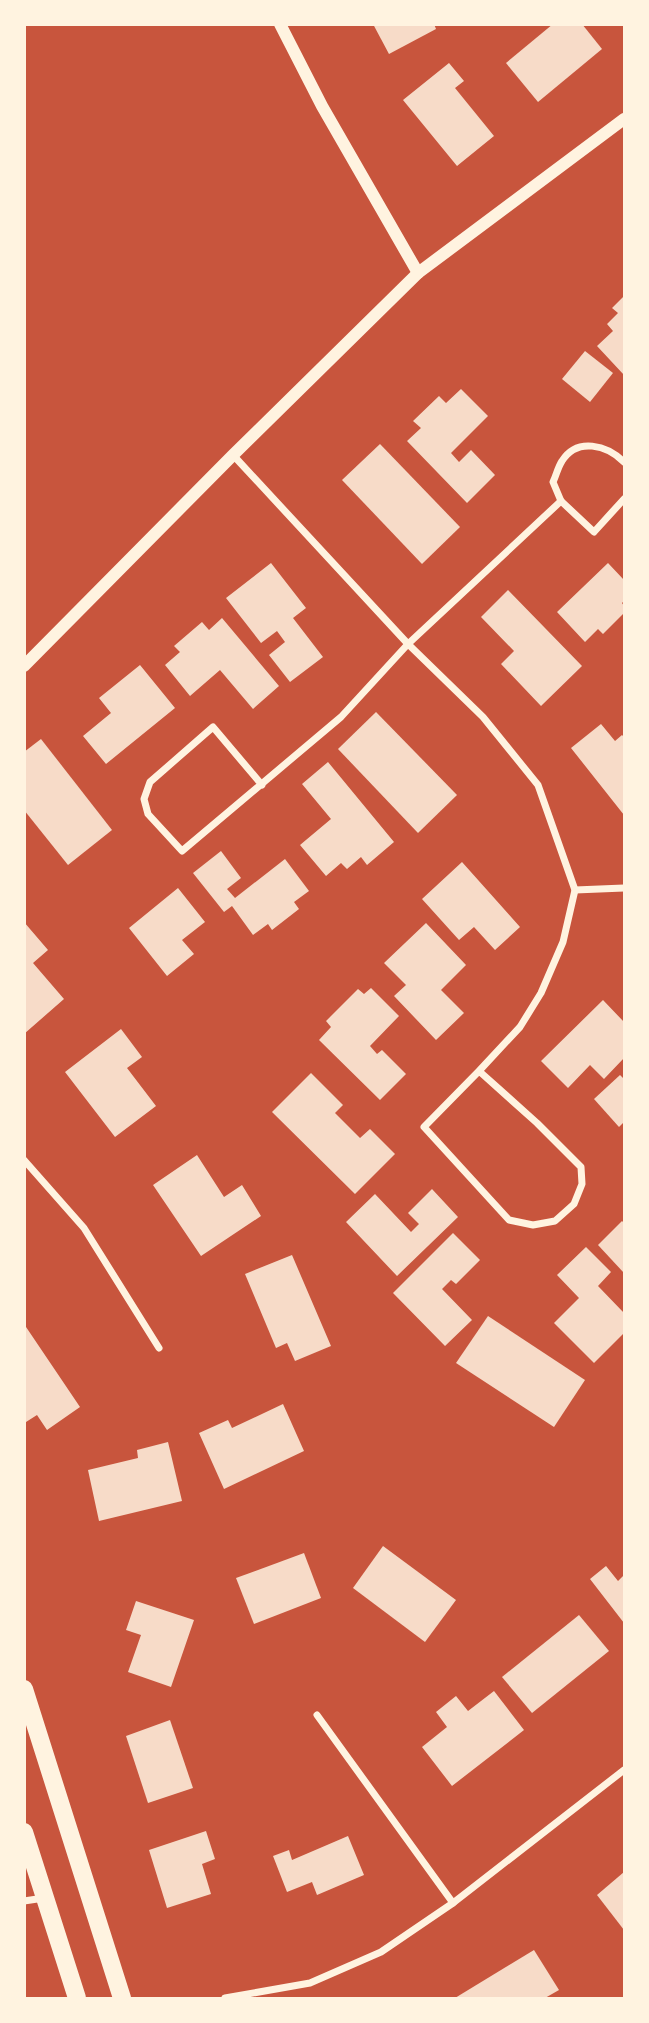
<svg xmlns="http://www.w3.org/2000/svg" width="649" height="2023" font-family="Overpass,sans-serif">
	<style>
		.building { fill: #f7dbc8 }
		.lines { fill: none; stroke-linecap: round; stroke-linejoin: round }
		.minor { stroke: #fff3e0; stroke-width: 7 }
		.tertiary { stroke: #fff3e0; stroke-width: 12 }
		.primary { stroke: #fff3e0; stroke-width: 18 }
	</style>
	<rect width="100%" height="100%" fill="#c8553d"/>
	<g class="building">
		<path d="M373,24H434L436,29L389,54Z"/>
		<path d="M553,24H582L602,49L538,102L506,63Z"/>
		<path d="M449,63L464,81L455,88L494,136L457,166L403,100Z"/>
		<path d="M624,296V375L597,346L613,331L607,324L618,313L612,308Z"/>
		<path d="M585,351L613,373L590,402L562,379Z"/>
		<path d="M461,389L488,416L451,453L459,462L471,450L495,475L467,503L407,441L421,428L413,421L439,396L446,403Z"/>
		<path d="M380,444L460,527L422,564L342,480Z"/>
		<path d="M271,563L306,608L293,618L323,657L290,682L269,655L285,642L277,631L261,643L226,598Z"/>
		<path d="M608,563L624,580V601L622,603L624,606V613L603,634L598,629L585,642L557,612Z"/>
		<path d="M508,590L582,666L541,706L501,664L514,651L481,617Z"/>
		<path d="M222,618L279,686L253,709L220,670L190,696L165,665L180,652L174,646L202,622L209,630Z"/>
		<path d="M140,665L175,708L106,764L83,736L111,713L99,698Z"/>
		<path d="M376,712L457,795L418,833L338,749Z"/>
		<path d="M601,724L615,741L622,735L624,737V815L571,748Z"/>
		<path d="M41,739L112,830L68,865L24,810V752Z"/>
		<path d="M328,762L394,842L367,865L361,857L347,869L341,863L326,876L300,845L331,819L302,784Z"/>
		<path d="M221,851L241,878L227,889L235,898L285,859L309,891L294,902L299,909L272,930L268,924L253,935L232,906L224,912L193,873Z"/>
		<path d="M462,862L520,927L495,950L474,927L459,940L422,899Z"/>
		<path d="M178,888L205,922L182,940L194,954L167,976L129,928Z"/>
		<path d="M24,922L48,950L33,963L64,999L24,1034Z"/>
		<path d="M426,923L466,965L441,990L464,1013L436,1040L394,996L406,985L384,963Z"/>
		<path d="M371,988L399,1016L370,1046L377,1054L382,1050L406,1074L380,1100L319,1040L331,1027L326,1021L358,989L364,994Z"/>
		<path d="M603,1000L624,1022V1058L604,1079L590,1065L568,1088L541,1061Z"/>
		<path d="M121,1029L142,1057L127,1068L156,1106L115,1137L65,1072Z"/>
		<path d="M311,1073L343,1105L335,1113L360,1138L370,1129L395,1154L355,1194L272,1112Z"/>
		<path d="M620,1075L624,1079V1122L619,1127L594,1099Z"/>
		<path d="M197,1155L224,1197L242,1185L261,1216L201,1256L153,1185Z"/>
		<path d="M432,1189L458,1217L397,1276L346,1222L375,1194L411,1232L419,1224L408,1213Z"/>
		<path d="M622,1221L624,1223V1273L598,1245Z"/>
		<path d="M453,1233L480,1260L456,1284L451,1280L442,1289L472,1320L445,1346L393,1293Z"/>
		<path d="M586,1247L611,1272L598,1286L624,1313V1333L594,1363L554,1323L579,1298L557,1275Z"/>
		<path d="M292,1255L331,1346L295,1361L287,1343L276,1348L245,1274Z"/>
		<path d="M488,1316L585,1380L554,1427L456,1363Z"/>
		<path d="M24,1324L80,1407L47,1430L37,1415L26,1422L24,1419Z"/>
		<path d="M283,1404L304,1451L224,1489L199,1433L228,1420L232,1428Z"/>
		<path d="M168,1442L182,1501L99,1521L88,1470L138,1458L137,1450Z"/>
		<path d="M383,1546L456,1600L425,1642L353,1588Z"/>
		<path d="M304,1553L321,1598L254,1624L236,1578Z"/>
		<path d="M606,1566L618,1581L624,1575V1623L590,1579Z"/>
		<path d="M136,1601L194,1620L171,1687L128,1672L141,1635L126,1630Z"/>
		<path d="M579,1615L609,1651L532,1713L502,1677Z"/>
		<path d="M494,1691L524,1730L452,1786L422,1747L447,1727L436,1712L456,1696L468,1711Z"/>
		<path d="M170,1720L193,1788L148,1803L126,1736Z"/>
		<path d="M206,1831L215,1859L202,1864L211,1894L167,1908L149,1850Z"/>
		<path d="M348,1836L364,1875L317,1895L312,1882L287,1892L273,1856L289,1850L292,1860Z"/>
		<path d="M624,1872V1930L597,1895Z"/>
		<path d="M534,1950L559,1990L545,1998H455Z"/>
	</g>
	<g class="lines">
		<g class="minor">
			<path d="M233,455L408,644L483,717L538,785L575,890L563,942L541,993L520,1027L479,1071L537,1123L581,1167L582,1184L574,1204L555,1221L533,1225L509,1220L424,1127L479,1071"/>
			<path d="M624,462C607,445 577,437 562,461C558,467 556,476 553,482L561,501L594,532L624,499"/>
			<path d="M262,785L213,727L150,782L144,799L148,814L182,851L341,717L408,644L561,501"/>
			<path d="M575,890L624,888"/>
			<path d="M24,1160L84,1228L159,1348"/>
			<path d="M317,1715L453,1903"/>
			<path d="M24,1901L44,1898"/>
			<path d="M225,1998L310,1983L381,1952L453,1903L624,1770"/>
		</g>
		<g class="tertiary">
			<path d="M280,24L322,106L418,273"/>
			<path d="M24,666L233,455L418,273L624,119"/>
		</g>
		<g class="primary">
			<path d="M24,1689L122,1998"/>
			<path d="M24,1832L77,1998"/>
		</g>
	</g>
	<rect width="649" height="2023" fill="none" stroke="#fff3e0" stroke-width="52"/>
</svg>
